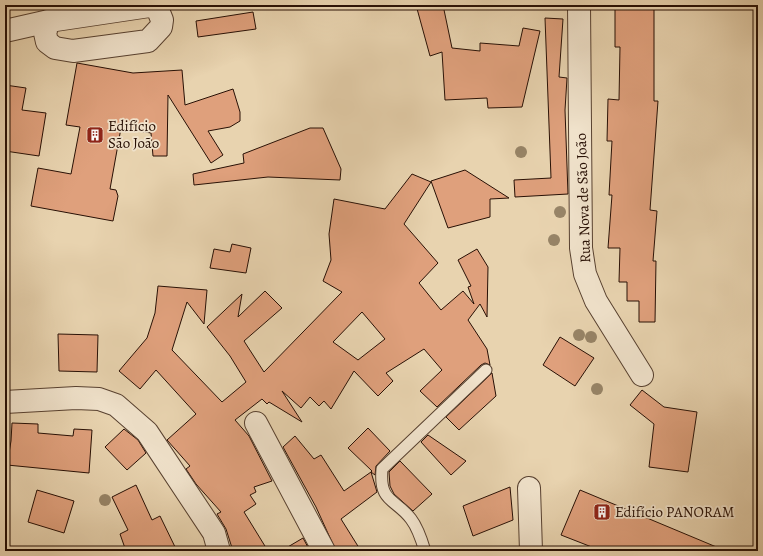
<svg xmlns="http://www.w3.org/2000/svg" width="763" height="556" font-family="Alegreya,serif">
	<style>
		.building { fill: #dfa07c; stroke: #281005; fill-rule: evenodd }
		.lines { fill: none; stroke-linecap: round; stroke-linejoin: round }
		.lane-casing { stroke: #584130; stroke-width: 13 }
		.street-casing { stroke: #584130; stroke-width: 24 }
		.lane { stroke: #f0e2cb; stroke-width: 11 }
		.street { stroke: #f0e2cb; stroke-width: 22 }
		.tree { fill: #978467 }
		.labels { text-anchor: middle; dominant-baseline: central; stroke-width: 3.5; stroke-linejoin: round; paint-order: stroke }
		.poi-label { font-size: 15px; fill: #281005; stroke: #f0e2cb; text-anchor: start }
		.street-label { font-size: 15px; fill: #281005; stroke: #f0e2cb }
	</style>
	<rect width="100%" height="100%" fill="#e8d3af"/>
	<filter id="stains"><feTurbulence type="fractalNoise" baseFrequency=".005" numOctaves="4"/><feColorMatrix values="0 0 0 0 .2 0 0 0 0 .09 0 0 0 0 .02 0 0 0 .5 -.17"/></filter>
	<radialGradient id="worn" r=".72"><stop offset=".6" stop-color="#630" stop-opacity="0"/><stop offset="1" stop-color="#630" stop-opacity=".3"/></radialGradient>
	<g class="building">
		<path d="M416,5H443L452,48L480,51V43L519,46L523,28L540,31L522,107L488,108L487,98L445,100L442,52L430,56Z"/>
		<path d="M615,8H654V101H658L650,210L657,211L653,261H656L655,322H639V301H627V282H619L620,248H608L612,195H609L612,141H607L608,99L619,100L620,47H615Z"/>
		<path d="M253,12L256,29L198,37L196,21Z"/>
		<path d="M545,18L563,19L559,77L567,78L565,110L568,194L515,197L514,180L551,178Z"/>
		<path d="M77,63L133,73L182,70L185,105L233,89L240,112V121L230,127L208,131L223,155L211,163L168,95L167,156H153L151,133L121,128L110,189L116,190L118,196L113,221L31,206L38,168L71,174L80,127L66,125Z"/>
		<path d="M5,85L26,88L22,110L46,113L39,156L5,151Z"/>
		<path d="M310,128H323L341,169L340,180L268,177L194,185L193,174L244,163L243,154Z"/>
		<path d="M465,170L509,198L490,199V217L448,228L431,181Z"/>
		<path d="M412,174L431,182L404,224L438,263L419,283L441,310L463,291L474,304L468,287L471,286L458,260L477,249L488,267L487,317L480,304L468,320L487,349L490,365L485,363L481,365L437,407L420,391L442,370L424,349L386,373L393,381L378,396L354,371L331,409L324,401L319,406L310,397L301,408L282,391L302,422L269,402L267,404L262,399L235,420L249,436L272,481L254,487L256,492L250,495L256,504L244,512L268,551H233L226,529L217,514L221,512L196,484L186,469L190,466L167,440L196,414L156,370L140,389L119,371L147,338L155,313L158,286L207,290L204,324L187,302L172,350L222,402L246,382L230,356L207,327L242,294L238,317L265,291L282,308L244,341L264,372L342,292L323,281L331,260L329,234L334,199L385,209ZM362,312L385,339L358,360L333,342Z"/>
		<path d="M232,244L251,248L246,273L210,268L214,249L230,252Z"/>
		<path d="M58,334L98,335L97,372L59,371Z"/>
		<path d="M560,337L594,358L575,386L543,365Z"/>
		<path d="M492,373L496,396L459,430L446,417Z"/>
		<path d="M642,390L664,407L697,412L688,472L649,467L654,424L630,405Z"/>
		<path d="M12,423L38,424V433L73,436L74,429L92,430L89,473L7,465L11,441Z"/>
		<path d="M368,428L390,451L376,466L375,475L371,472L372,471L348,448Z"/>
		<path d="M124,429L138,440L146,453L127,470L105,447Z"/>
		<path d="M428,435L466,461L451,475L421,442Z"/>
		<path d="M295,436L314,459L321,455L344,491L371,472L377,492L341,519L361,551H336L316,507L283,447Z"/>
		<path d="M400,461L432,494L413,511L394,494L390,486L389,472Z"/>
		<path d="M136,485L152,520L160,516L177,551H126L120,534L128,530L112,497Z"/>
		<path d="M510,487L513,520L473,536L463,506Z"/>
		<path d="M37,490L74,501L64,533L28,522Z"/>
		<path d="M580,490L726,551H602L561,535Z"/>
		<path d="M303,538L310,551H281Z"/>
	</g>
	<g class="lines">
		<g class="lane-casing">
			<path id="lane" d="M425,551C422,541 418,528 411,519C395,498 379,503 382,469L486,370"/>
		</g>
		<g class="street-casing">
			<g id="street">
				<path d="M156,5L162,20L161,27L148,41L73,51L55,48L47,42L45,33L49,21L156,5"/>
				<path d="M579,5L581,248L585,274L596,301L642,375"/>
				<path d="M5,31L49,21"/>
				<path d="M5,402L76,398L99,399L116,405L147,432L214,533L219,551"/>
				<path d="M256,423L324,551"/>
				<path d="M529,488L531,551"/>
			</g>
		</g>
		<use href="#lane" class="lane"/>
		<use href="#street" class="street"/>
	</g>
	<g class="tree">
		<circle cx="521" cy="152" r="6"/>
		<circle cx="560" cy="212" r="6"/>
		<circle cx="554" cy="240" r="6"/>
		<circle cx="579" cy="335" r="6"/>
		<circle cx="591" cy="337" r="6"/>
		<circle cx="597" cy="389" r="6"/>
		<circle cx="105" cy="500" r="6"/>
	</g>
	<defs>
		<g id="building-square" transform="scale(0.9)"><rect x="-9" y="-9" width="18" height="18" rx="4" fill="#8f2418" stroke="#f0e2cb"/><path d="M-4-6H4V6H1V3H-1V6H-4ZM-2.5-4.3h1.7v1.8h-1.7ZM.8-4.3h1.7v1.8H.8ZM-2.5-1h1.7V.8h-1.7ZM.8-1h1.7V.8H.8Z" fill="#fff"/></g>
	</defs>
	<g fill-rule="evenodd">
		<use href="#building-square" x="95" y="135"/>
		<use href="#building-square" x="602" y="512"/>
	</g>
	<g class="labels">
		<g class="poi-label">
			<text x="108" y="126">Edifício<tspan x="108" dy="17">São João</tspan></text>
			<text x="615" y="512">Edifício PANORAM</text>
		</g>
		<g class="street-label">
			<text transform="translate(583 198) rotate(-92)">Rua Nova de São João</text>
		</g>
	</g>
	<rect width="763" height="556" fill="none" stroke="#e8d3af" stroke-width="20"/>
	<rect x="6" y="6" width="751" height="544" fill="none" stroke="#281005" stroke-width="2"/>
	<rect x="10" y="10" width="743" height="536" fill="none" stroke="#281005"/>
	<rect width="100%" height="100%" filter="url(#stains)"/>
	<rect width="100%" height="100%" fill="url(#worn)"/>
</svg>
